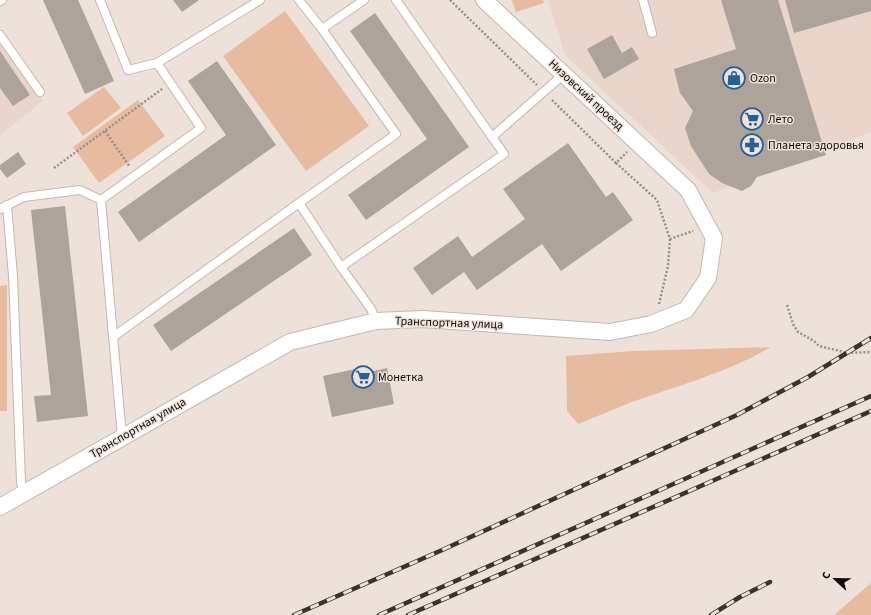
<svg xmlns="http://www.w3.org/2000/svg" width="871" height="615" font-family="'Source Sans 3',sans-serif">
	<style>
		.built { fill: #e9d5c9 }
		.green { fill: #e6bba0 }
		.building { fill: #aea39b }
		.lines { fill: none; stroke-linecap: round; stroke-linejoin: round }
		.service-casing { stroke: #c3b7af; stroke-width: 10 }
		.minor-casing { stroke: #c3b7af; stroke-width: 18 }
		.path { stroke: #988e89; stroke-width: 2.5; stroke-dasharray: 2 2; stroke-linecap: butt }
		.service { stroke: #fff; stroke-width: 8 }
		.minor { stroke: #fff; stroke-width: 16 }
		.rail-casing { stroke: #39332f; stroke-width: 4.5 }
		.rail { stroke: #eee1da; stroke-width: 3; stroke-dasharray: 9; stroke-linecap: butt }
		.labels { text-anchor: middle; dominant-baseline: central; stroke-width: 3; stroke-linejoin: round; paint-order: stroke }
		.poi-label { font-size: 12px; fill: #0f0b08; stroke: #eee1da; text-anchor: start }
		.street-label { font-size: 12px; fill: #0f0b08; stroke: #eee1da }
	</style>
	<rect width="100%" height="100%" fill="#eee1da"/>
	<g class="built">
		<path d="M548,0H871V132L713,193L565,55Z"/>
		<path d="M0,39L43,101L0,135Z"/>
	</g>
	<g class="green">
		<path d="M512,0H543L544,3L516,12Z"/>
		<path d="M285,11L369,126L306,171L223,56Z"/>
		<path d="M104,87L121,108L83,136L67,113Z"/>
		<path d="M138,100L165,136L99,183L73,147Z"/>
		<path d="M7,285V411H0V286Z"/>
		<path d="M771,347C727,373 679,385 632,402C614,409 596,417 578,424L567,411L566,356L633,351Z"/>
		<path d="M871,583V615H834Z"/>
	</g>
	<g class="building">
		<path d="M43,0H78L114,81L85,94Z"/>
		<path d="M173,0H199L182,12Z"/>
		<path d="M721,0H778L826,155L757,177L751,186L742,191L722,183L709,174L691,146L685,128L693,111L680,93L674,69L736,49Z"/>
		<path d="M785,0H871V11L794,33Z"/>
		<path d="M375,13L469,147L366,220L348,195L427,139L350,31Z"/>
		<path d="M612,35L622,53L632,47L639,59L604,79L587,49Z"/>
		<path d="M0,51L30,95L13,106L0,88Z"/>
		<path d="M217,61L276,145L139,242L118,212L226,135L188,81Z"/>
		<path d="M568,143L606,197L613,192L633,220L561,271L542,244L477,290L464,272L432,295L413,268L458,236L472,257L525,219L503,189Z"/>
		<path d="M18,152L26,164L7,178L0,169V165Z"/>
		<path d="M65,206L88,416L37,422L34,396L51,395L31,210Z"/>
		<path d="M294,228L312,255L171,351L153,325Z"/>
		<path d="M387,368L394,404L332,417L323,376L355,369L356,375Z"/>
	</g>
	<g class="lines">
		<g class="service-casing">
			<g id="service">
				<path d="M100,0L128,70L157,63L260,0"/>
				<path d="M299,0L322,29"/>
				<path d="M396,0L492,137"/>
				<path d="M643,0L652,33"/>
				<path d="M0,1L2,0"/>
				<path d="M0,35L40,92"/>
				<path d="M101,200L201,128L157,63"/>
				<path d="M299,203L341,267L371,309L376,321"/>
				<path d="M7,205L13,276L21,482L24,493"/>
				<path d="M0,209L24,197L80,190L101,200L122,437"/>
				<path d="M341,267L504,154L492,137L564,74"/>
				<path d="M113,337L299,203L396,134L322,29L364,0"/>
			</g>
		</g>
		<g class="minor-casing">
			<path id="minor" d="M0,507L290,342L376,321L423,319L610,332L651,324L686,310L708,278L714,238L688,190L484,0"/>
		</g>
		<g class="path">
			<path d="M450,0L537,85"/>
			<path d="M552,100L616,163L627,152"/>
			<path d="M105,131L130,167"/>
			<path d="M616,163L657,200L670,239L693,231"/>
			<path d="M54,168L162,89"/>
			<path d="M659,304L668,266L670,239"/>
			<path d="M787,305L793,324L798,332L814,341L819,346L848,353L871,352"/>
		</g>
		<use href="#service" class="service"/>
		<use href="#minor" class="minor"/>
		<g class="rail-casing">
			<g id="rail">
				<path d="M294,615L440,551L737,415L808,377L871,338"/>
				<path d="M379,615L871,396"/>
				<path d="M408,615L871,411"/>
				<path d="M711,615L740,597L770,582"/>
			</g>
		</g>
		<use href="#rail" class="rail"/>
	</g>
	<defs>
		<g id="shop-ring" transform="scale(1.15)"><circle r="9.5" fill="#eee1da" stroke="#245f96" stroke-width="1.5"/><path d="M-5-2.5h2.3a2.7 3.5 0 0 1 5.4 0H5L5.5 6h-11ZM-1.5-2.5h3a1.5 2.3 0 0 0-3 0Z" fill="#245f96"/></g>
		<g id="supermarket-ring" transform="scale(1.15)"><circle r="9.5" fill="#eee1da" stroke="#245f96" stroke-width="1.5"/><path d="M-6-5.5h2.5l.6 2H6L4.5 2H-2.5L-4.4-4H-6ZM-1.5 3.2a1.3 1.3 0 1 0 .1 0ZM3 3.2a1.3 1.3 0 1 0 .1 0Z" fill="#245f96"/></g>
		<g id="pharmacy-ring" transform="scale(1.15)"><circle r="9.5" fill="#eee1da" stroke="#245f96" stroke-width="1.5"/><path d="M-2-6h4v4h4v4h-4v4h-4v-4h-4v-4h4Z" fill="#245f96"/></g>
	</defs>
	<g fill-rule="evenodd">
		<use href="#shop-ring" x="734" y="78"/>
		<use href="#supermarket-ring" x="752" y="119"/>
		<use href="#pharmacy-ring" x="752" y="145"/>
		<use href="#supermarket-ring" x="363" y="377"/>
	</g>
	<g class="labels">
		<g class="poi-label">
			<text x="750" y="78">Ozon</text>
			<text x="768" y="119">Лето</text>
			<text x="768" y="145">Планета здоровья</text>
			<text x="378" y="377">Монетка</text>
		</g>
		<g class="street-label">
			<text transform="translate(586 95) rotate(43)">Низовский проезд</text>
			<text transform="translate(449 323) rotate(2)">Транспортная улица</text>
			<text transform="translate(138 428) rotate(-30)">Транспортная улица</text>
		</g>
	</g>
	<g transform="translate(835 579) rotate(292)" stroke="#eee1da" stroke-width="3" paint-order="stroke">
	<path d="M0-3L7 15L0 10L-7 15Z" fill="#0f0b08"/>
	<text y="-6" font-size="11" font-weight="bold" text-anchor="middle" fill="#0f0b08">С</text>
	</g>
</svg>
